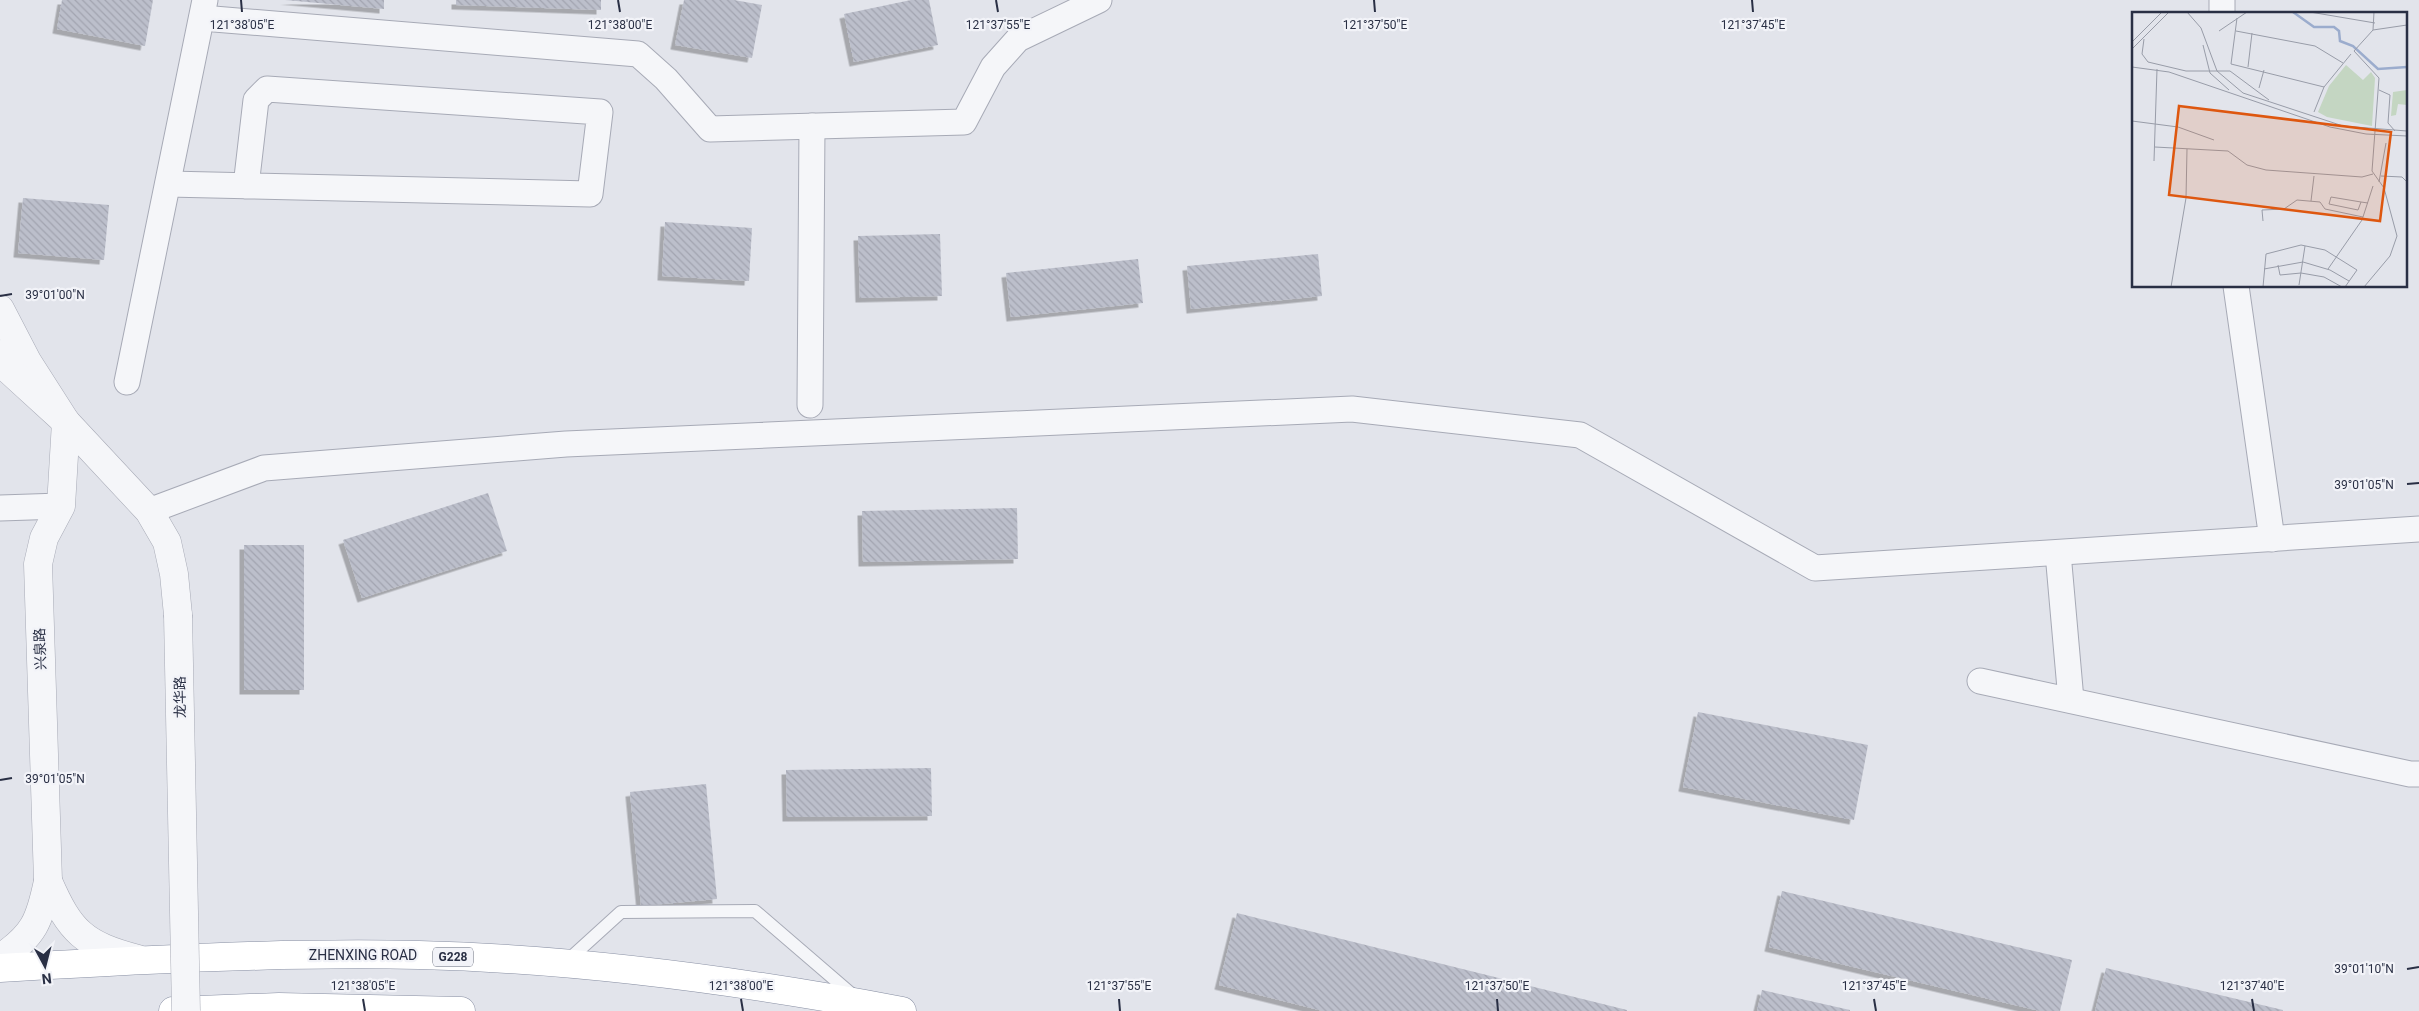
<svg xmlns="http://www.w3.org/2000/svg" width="2419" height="1011" font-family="Roboto,'Noto Sans SC',sans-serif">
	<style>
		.building { fill: url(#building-back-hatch); filter: url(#shadow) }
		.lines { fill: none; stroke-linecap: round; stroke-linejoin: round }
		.service-casing { stroke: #a7aab6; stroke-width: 14 }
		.minor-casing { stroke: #a7aab6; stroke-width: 27 }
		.tertiary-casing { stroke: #a7aab6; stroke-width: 29 }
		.trunk-casing { stroke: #888fa3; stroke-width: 29 }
		.service { stroke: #f5f6f9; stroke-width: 12 }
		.minor { stroke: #f5f6f9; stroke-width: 25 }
		.tertiary { stroke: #f5f6f9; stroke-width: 28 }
		.trunk { stroke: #fff; stroke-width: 28 }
		.tertiary-bridge-casing { stroke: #a7aab6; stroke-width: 29; stroke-linecap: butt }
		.tertiary-bridge { stroke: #f5f6f9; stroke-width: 28 }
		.ticks { fill: none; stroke: #292f44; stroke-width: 2 }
		.labels { text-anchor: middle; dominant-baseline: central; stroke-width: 4.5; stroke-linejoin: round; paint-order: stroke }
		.shield { fill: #f2f3f8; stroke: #656a7a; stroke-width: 1 }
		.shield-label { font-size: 12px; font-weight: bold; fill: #292f44 }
		.street-label { font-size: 14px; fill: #292f44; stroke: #f2f3f8 }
		.inset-river { fill: none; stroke: #9baccd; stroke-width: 2.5 }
		.inset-road { fill: none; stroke: #989ca8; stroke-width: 1 }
		.view { fill: #de570f; fill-opacity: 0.15; stroke: #de570f; stroke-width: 2.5 }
		.inset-edge { fill: none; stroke: #292f44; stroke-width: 2.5 }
		.ticks-label { font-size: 12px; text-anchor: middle; fill: #292f44; stroke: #f2f3f8; stroke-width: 4.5; stroke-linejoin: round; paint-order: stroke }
	</style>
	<defs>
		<pattern id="building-back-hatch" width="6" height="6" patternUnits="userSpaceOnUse" patternTransform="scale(1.25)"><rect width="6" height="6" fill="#bcbfcb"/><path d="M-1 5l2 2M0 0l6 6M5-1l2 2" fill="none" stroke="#a2a4b0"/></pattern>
		<filter id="shadow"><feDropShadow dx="-4.5" dy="4.5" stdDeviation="0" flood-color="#0004"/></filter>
	</defs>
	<rect width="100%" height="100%" fill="#e2e4eb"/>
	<g class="building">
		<path d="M62,0H153L145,46L57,29Z"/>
		<path d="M285,0H384V9Z"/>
		<path d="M456,0H601V10L456,5Z"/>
		<path d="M684,0H734L762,5L752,58L675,45Z"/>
		<path d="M911,0H929L938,45L854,62L844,14Z"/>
		<path d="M23,198L109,205L104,260L18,253Z"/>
		<path d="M665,222L752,228L749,281L662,276Z"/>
		<path d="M940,234L942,296L860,298L858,236Z"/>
		<path d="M1318,254L1322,296L1191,309L1187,266Z"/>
		<path d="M1138,259L1143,303L1011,317L1006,273Z"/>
		<path d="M488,493L507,551L362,598L343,540Z"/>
		<path d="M1017,508L1018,559L863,562L862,511Z"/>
		<rect x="244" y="545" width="60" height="145"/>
		<path d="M1698,712L1868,745L1854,820L1683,787Z"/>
		<path d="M931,768L932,816L787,817L786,770Z"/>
		<path d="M706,784L717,899L641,906L630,792Z"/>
		<path d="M1782,891L2072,960L2060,1011H2040L1769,947Z"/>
		<path d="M1237,913L1627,1010V1011H1323L1219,985Z"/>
		<path d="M2106,968L2283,1010V1011H2095Z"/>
		<path d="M1762,990L1850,1010V1011H1757Z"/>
	</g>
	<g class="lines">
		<g class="service-casing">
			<path id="service" d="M566,962L621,912L755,911L855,997"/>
		</g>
		<g class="minor-casing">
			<g id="minor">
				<path d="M2222,0V14"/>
				<path d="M202,18L638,54L666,79L710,129L964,122L993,67L1018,39L1099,0"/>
				<path d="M168,184L590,194L600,112L267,89L256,100L246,186"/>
				<path d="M2236,286L2272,539"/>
				<path d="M127,382L205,0"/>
				<path d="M810,405L812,126"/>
				<path d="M0,508L61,506"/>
				<path d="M149,511L264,468L566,444L1352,409L1580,435L1815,568L2419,529"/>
				<path d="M2058,553L2071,700"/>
				<path d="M1980,681L2410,774H2419"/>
			</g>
		</g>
		<g class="tertiary-casing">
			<g id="tertiary">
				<path d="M0,309L27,361L66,422L61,506L44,538L38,564L48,881C40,920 34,936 0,958"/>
				<path d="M0,354L8,369L66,422L149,511L167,542L174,574L178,615"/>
				<path d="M48,881C70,932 84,945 138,959"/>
			</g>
		</g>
		<g class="trunk-casing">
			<g id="trunk">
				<path d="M0,968C139,960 279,952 419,955C580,959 744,981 902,1011"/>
				<path d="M173,1011L279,1007L461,1011"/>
			</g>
		</g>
		<use href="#service" class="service"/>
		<use href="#minor" class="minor"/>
		<use href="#tertiary" class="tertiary"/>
		<use href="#trunk" class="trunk"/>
		<g class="tertiary-bridge-casing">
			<path id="tertiary-bridge" d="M178,615L186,1011"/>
		</g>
		<use href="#tertiary-bridge" class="tertiary-bridge"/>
	</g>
	<path class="ticks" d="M241,0L242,12M618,0L620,12M996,0L998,12M1374,0L1375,12M1752,0L1753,12M0,296L12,294M2407,484L2419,483M0,780L12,778M2407,969L2419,967M363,999L365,1011M741,999L743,1011M1119,999L1120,1011M1497,999L1498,1011M1874,999L1876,1011M2252,999L2254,1011"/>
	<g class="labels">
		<rect class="shield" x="433" y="947.5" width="40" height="19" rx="4"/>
		<g class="shield-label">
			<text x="453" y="957">G228</text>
		</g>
		<g class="street-label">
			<text transform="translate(40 649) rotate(-92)">兴泉路</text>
			<text transform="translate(180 697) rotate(-91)">龙华路</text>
			<text x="363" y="955">ZHENXING ROAD</text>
		</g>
	</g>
	<g transform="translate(2132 12)">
		<rect width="275" height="275" fill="#e2e4eb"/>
		<path d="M214,53L231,68L239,60L243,66L240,114L195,105L186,100L197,74Z" fill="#c4d6c2"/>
		<path d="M275,78V93L266,92L264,103L259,104L261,80Z" fill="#c4d6c2"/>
		<path class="inset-river" d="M161,0L182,15H202L207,19L208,29L221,34L246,57L275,55"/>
		<path class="inset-road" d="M55,0L69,16L85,59L111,81L211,114L275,119M178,0L243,11M105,6L99,52L192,75M241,18L275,13M87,19L115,0M104,19L183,34L211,51M12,27L10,42L16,50L54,59H98L137,88M0,30L30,0M71,33L78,61L97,78M0,37L37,0M0,55L37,60L198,115L234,122L275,124M116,55L120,21M127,76L132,58M247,78L258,83L256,111L263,119M182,100L192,75L219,42M0,109L46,115L82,128M23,135L96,139L115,153L134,158L230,165L241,162M22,149L25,57M249,164L270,165L275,170M247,170L254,131M179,189L182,164M229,190L226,198L197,192L199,185L229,190L236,191M131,209L130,198L152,197L165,188L188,190L193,197L231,205M146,253L148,263L169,261L192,265L210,275M132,257L171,250L198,258L217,269M196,257L230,208L241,174M167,273L173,234M39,275L54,186L55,137M131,275L134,242L169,233L193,238L225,258L213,275M232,275L258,244L265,224L252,176L240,159L247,66L222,39L241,18L242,0"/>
		<path class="view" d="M47,94L259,120L248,209L37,183Z"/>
		<rect width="275" height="275" class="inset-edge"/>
	</g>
	<g class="ticks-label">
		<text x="242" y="29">121°38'05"E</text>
		<text x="620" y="29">121°38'00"E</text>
		<text x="998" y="29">121°37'55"E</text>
		<text x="1375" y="29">121°37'50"E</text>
		<text x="1753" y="29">121°37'45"E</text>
		<text x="55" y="299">39°01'00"N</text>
		<text x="2364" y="489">39°01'05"N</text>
		<text x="55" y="783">39°01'05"N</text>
		<text x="2364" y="973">39°01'10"N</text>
		<text x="363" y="990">121°38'05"E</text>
		<text x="741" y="990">121°38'00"E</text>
		<text x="1119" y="990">121°37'55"E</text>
		<text x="1497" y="990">121°37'50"E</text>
		<text x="1874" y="990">121°37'45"E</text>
		<text x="2252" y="990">121°37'40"E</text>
	</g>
	<g transform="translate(45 966) rotate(173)" stroke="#f2f3f8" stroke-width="4" paint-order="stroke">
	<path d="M0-4L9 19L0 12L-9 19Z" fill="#292f44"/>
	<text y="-8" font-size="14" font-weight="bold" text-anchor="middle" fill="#292f44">N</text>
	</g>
</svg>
